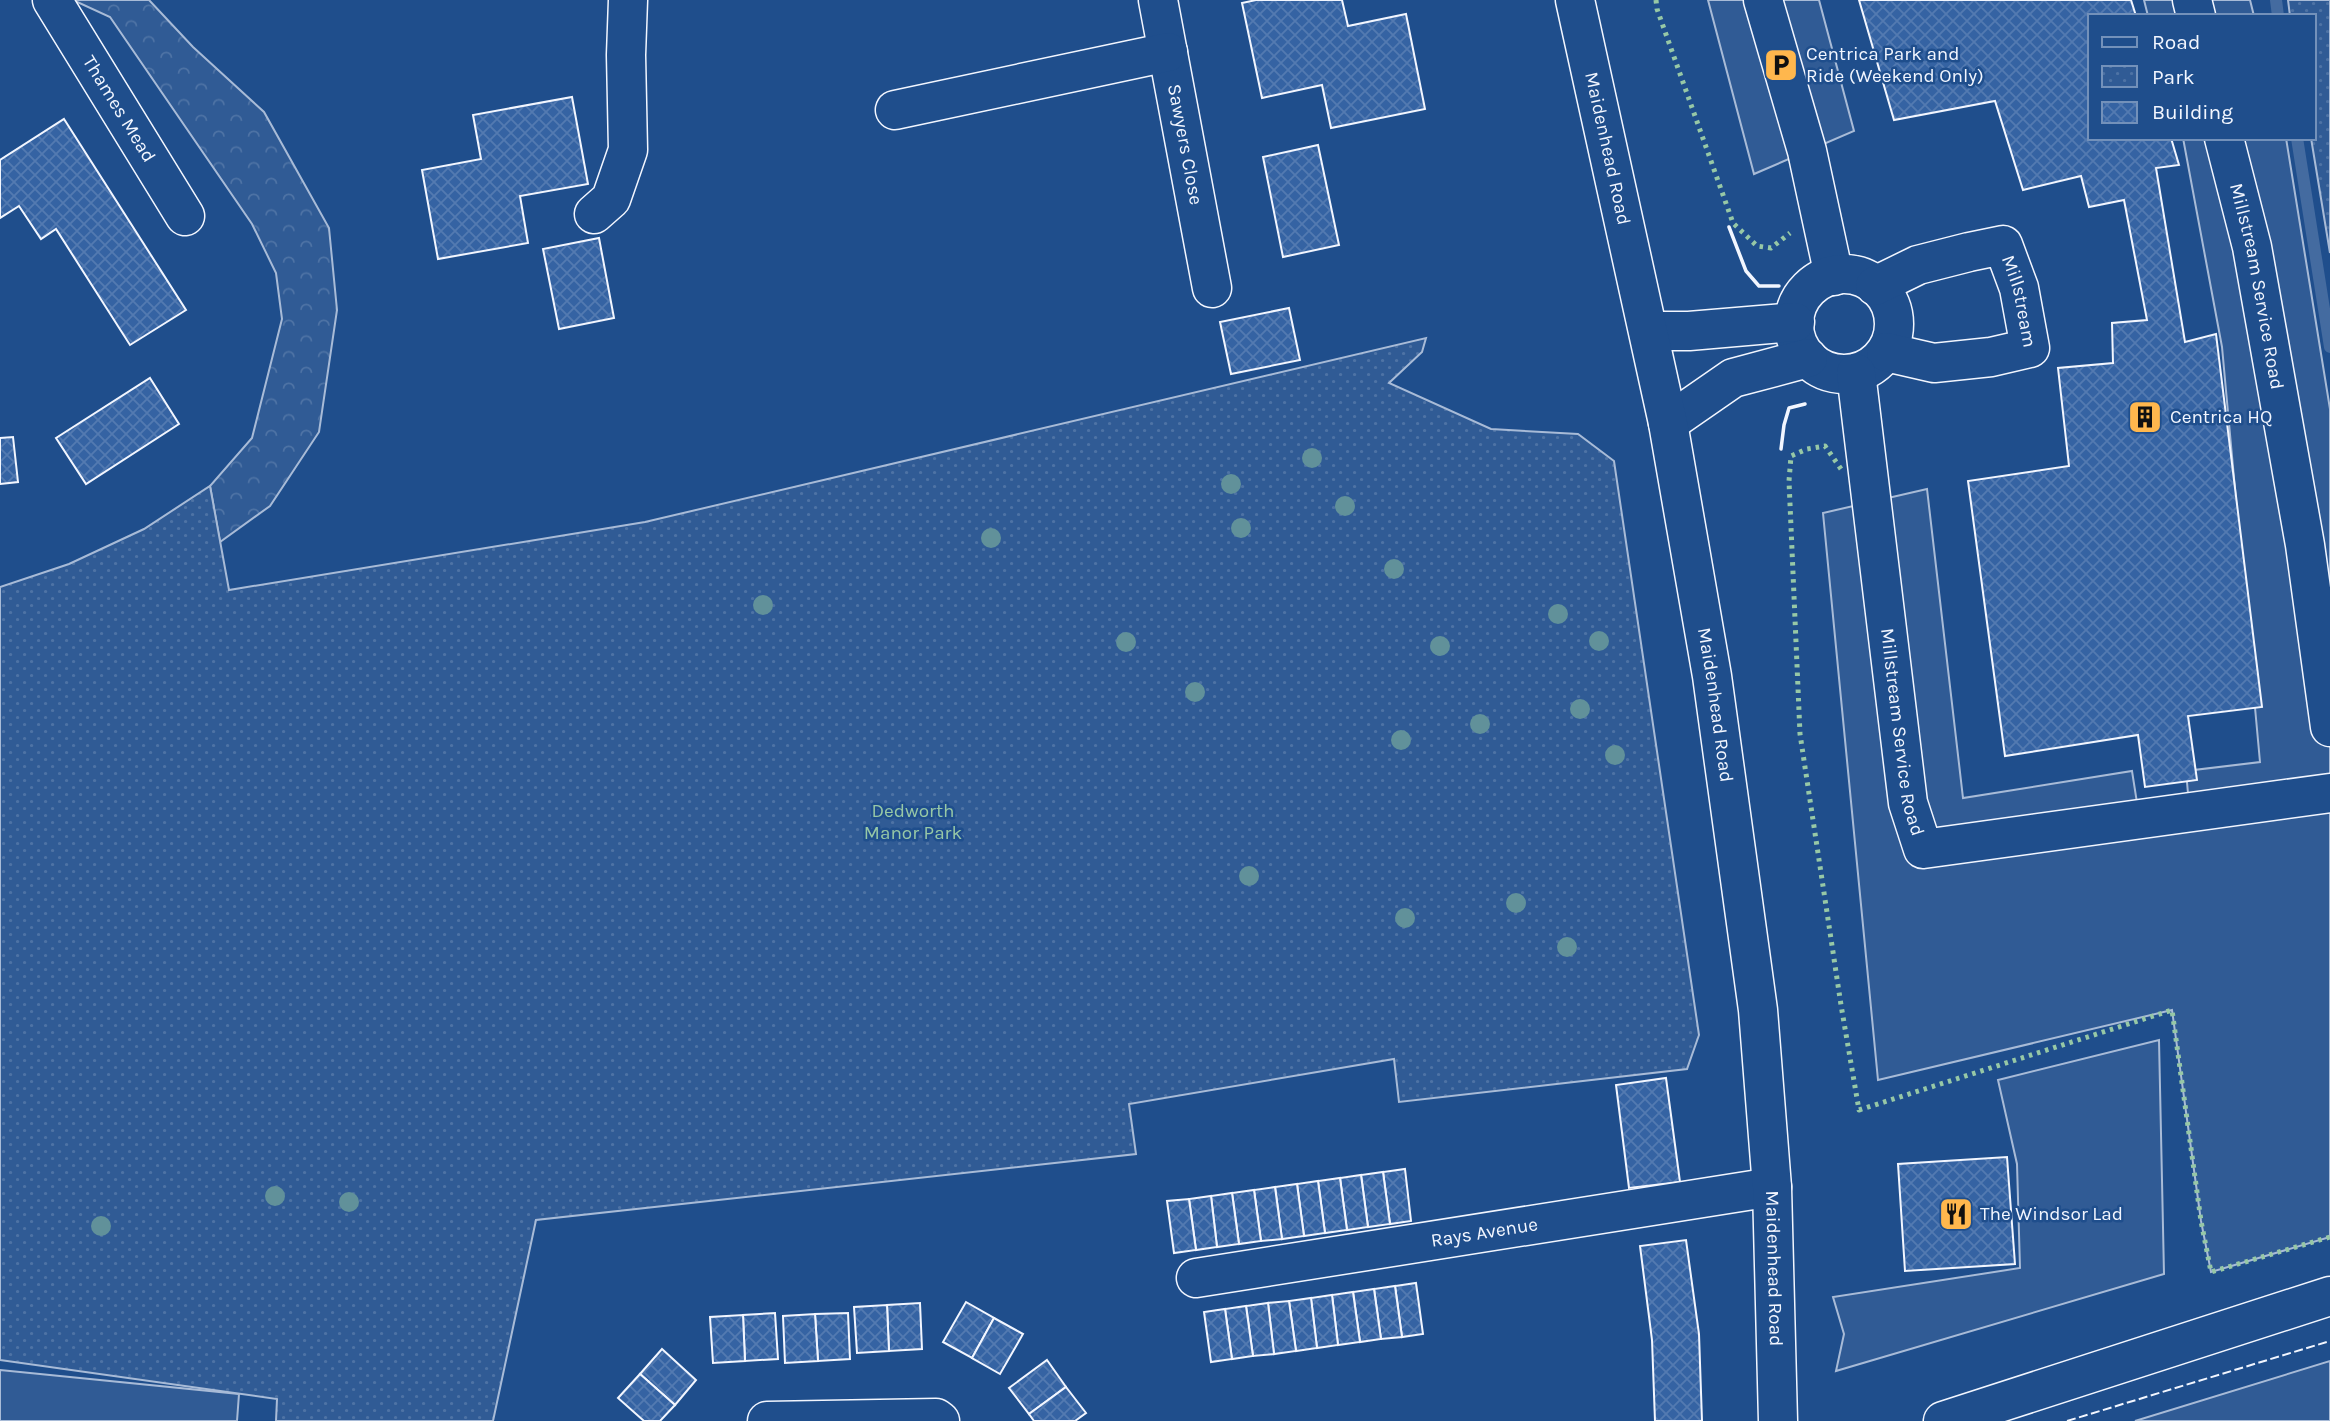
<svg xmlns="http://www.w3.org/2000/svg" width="2330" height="1421" font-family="Karla,sans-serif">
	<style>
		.built { fill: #305b95; stroke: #a8bbd7; stroke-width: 2 }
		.forest { fill: url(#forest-crowns); stroke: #a8bbd7; stroke-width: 2 }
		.park { fill: url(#park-dots); stroke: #a8bbd7; stroke-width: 2 }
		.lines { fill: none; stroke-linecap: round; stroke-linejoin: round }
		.stream { stroke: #446ba0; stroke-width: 12 }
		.building { fill: url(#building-cross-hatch); stroke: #f2f6ff; stroke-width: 2 }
		.minor-casing { stroke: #f2f6ff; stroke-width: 41 }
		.major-casing { stroke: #f2f6ff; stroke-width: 41 }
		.minor { stroke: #1f4e8c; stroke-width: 38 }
		.major { stroke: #1f4e8c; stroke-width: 38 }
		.hedge { stroke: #97c8a6; stroke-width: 5; stroke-dasharray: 3.5 5; stroke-linecap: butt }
		.fence { stroke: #f2f6ff; stroke-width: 2; stroke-dasharray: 9 3.5; stroke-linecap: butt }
		.wall { stroke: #f2f6ff; stroke-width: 3.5 }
		.tree { fill: #61919a }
		.labels { text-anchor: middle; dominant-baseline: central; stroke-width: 5; stroke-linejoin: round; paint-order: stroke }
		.poi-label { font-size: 19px; fill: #f2f6ff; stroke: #1f4e8c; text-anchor: start }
		.street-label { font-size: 19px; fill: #f2f6ff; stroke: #1f4e8c }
		.park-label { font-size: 19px; fill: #97c8a6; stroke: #1f4e8c }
	</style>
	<defs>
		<pattern id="forest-crowns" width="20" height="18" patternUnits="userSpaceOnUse" patternTransform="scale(1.75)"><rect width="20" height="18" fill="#305b95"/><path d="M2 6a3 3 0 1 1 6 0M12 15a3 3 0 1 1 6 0" fill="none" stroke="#4e73a5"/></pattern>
		<pattern id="park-dots" width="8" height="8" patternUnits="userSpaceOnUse" patternTransform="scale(1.75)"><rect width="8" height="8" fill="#305b95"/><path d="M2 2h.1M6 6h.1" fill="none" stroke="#4e73a5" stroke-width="1.8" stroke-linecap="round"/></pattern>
		<pattern id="building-cross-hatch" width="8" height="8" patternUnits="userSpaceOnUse" patternTransform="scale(1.75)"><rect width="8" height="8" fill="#3563a3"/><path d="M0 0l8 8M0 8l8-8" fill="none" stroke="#537ab1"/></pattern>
	</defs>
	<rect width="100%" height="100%" fill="#1f4e8c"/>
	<g class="built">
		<path d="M1708,0H1819L1854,131L1754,174Z"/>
		<path d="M2144,0H2250L2254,16H2148Z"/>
		<path d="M2183,138H2286L2330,409V1237L2211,1272L2201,1221L2172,1010L1878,1080L1823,513L1927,489L1963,798L2132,771L2140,822L2190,816L2186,771L2260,762L2222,347Z"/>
		<path d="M2159,1040L2164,1274L1836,1371L1844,1334L1833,1297L2020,1268L2017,1164L1998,1080Z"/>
		<path d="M2330,1361V1421H2135Z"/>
		<path d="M0,1370L239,1394L237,1421H0Z"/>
	</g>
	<path class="forest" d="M73,0H149L193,47L264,112L329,228L337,310L319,432L270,506L220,542L210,486L252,438L282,319L276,273L252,224L110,17Z"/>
	<g class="park">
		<path d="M2288,0H2330V253L2311,138H2314V16H2290Z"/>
		<path d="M1426,338L1422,352L1389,383L1491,429L1578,434L1614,461L1699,1035L1687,1069L1399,1102L1394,1059L1129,1104L1136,1154L536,1220L493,1421H276L277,1399L0,1360V587L69,564L144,529L210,486L229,590L645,522Z"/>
	</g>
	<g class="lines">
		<g class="stream">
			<path d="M2276,0L2278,16"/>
			<path d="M2297,138L2330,347"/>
		</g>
	</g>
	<g class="building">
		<path d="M1256,0H1342L1348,26L1406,14L1425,109L1331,128L1322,85L1262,98L1242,3Z"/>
		<path d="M1859,0H2131L2136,16H2090V138H2171L2179,165L2156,168L2185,342L2216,334L2262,707L2188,716L2197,780L2145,787L2138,735L2005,756L1968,481L2069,466L2058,368L2113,363L2112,323L2147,320L2124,200L2089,207L2081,176L2023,190L1995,101L1894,120Z"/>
		<path d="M572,97L588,184L520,196L528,243L438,259L422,170L481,159L473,115Z"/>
		<path d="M64,119L186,310L130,345L56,229L41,239L19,206L0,218V160Z"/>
		<path d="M1318,145L1339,245L1283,257L1263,157Z"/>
		<path d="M599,238L614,318L559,329L543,249Z"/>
		<path d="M1289,308L1300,360L1231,374L1220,322Z"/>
		<path d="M150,378L179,424L86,484L56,438Z"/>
		<path d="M13,437L18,482L0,484V438Z"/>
		<path d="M1666,1078L1680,1182L1629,1188L1616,1085Z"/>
		<path d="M2007,1157L2015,1264L1905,1271L1898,1164Z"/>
		<path d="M1405,1169L1411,1221L1390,1224L1383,1172Z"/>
		<path d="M1383,1172L1390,1224L1368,1227L1361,1175Z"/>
		<path d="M1361,1175L1368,1227L1347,1230L1340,1178Z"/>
		<path d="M1340,1178L1347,1230L1325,1233L1318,1181Z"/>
		<path d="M1318,1181L1325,1233L1304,1236L1297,1184Z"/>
		<path d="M1297,1184L1304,1236L1282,1239L1275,1187Z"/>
		<path d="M1275,1187L1282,1239L1261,1241L1254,1190Z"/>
		<path d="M1254,1190L1261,1241L1239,1244L1232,1193Z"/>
		<path d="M1232,1193L1239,1244L1217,1247L1211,1196Z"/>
		<path d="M1211,1196L1217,1247L1196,1250L1189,1199Z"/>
		<path d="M1189,1199L1196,1250L1174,1253L1167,1201Z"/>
		<path d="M1686,1240L1699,1334L1702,1421H1655L1652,1340L1640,1246Z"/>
		<path d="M1416,1283L1423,1334L1402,1337L1395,1286Z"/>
		<path d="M1395,1286L1402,1337L1381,1339L1374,1289Z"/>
		<path d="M1374,1289L1381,1339L1360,1342L1353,1292Z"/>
		<path d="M1353,1292L1360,1342L1338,1345L1332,1295Z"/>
		<path d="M1332,1295L1338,1345L1317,1348L1311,1298Z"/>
		<path d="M1311,1298L1317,1348L1296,1351L1289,1301Z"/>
		<path d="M1289,1301L1296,1351L1274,1354L1268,1303Z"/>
		<path d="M966,1302L994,1318L972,1358L943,1342Z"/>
		<path d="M920,1303L922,1349L889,1351L887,1305Z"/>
		<path d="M1268,1303L1274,1354L1253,1356L1246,1306Z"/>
		<path d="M887,1305L889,1351L857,1353L854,1307Z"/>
		<path d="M1246,1306L1253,1356L1232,1359L1225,1309Z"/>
		<path d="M1225,1309L1232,1359L1211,1362L1204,1312Z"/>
		<path d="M775,1313L778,1359L745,1361L743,1315Z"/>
		<path d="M848,1313L850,1359L818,1361L815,1314Z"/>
		<path d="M815,1314L818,1361L785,1363L783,1316Z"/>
		<path d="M743,1315L745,1361L713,1363L710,1317Z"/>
		<path d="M994,1318L1023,1334L1000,1374L972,1358Z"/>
		<path d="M662,1349L696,1380L675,1405L640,1374Z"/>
		<path d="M1047,1360L1066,1387L1029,1414L1009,1388Z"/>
		<path d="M640,1374L675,1405L660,1421H644L618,1398Z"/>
		<path d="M1066,1387L1086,1413L1075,1421H1034L1029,1414Z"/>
	</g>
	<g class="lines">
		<g class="minor-casing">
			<g id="minor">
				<path id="s1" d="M52,0L185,216"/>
				<path id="s2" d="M1158,0L1212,288"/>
				<path d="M1763,0L1807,151L1834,276"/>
				<path d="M2192,0L2196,16"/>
				<path d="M895,110L1168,52"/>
				<path id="s3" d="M2224,138L2252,247L2305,545L2330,727"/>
				<path d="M594,214L611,199L628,150L626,55L628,0"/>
				<circle cx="1844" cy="324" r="50"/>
				<path id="s4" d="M1875,286L1918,265L1969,252L2003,245L2019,288L2030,348L1991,357L1934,363L1886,352"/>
				<path d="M1649,331H1689L1795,322"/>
				<path id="s5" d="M1856,373L1908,803L1923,849L2330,793"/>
				<path d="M1668,423L1733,378L1808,358"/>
				<path id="s6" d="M1196,1278L1772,1187"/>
				<path d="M767,1421L936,1418L940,1421"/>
				<path d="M1943,1421L2330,1296"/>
			</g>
		</g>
		<g class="major-casing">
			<g id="major">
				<path id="s7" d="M1575,0L1668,423L1712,676L1758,1010L1772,1187L1778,1421"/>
			</g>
		</g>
		<use href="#minor" class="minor"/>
		<use href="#major" class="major"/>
		<g class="hedge">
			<path d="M1656,0L1657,9L1733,223L1757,246L1771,248L1790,233"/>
			<path d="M1841,469L1825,446L1807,449L1791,456L1789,481L1800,734L1841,1005L1859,1110L2172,1010L2201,1221L2211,1272L2330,1237"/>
		</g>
		<path class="fence" d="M2067,1421L2330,1341"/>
		<g class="wall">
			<path d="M1729,227L1746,271L1759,286H1779"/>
			<path d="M1781,449L1784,425L1789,408L1805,404"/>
		</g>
	</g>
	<g class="tree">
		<circle cx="1312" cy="458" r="10"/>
		<circle cx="1231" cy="484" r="10"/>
		<circle cx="1345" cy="506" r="10"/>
		<circle cx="1241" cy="528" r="10"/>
		<circle cx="991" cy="538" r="10"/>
		<circle cx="1394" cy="569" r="10"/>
		<circle cx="763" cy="605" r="10"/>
		<circle cx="1558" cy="614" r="10"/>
		<circle cx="1599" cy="641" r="10"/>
		<circle cx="1126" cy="642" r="10"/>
		<circle cx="1440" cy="646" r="10"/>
		<circle cx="1195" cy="692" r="10"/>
		<circle cx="1580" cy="709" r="10"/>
		<circle cx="1480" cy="724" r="10"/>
		<circle cx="1401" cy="740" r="10"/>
		<circle cx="1615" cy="755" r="10"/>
		<circle cx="1249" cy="876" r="10"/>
		<circle cx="1516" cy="903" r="10"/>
		<circle cx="1405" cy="918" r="10"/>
		<circle cx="1567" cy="947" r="10"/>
		<circle cx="275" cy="1196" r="10"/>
		<circle cx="349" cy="1202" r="10"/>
		<circle cx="101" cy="1226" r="10"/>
	</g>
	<defs>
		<g id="parking-square" transform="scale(1.75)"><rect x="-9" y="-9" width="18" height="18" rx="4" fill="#ffb74d" stroke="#1f4e8c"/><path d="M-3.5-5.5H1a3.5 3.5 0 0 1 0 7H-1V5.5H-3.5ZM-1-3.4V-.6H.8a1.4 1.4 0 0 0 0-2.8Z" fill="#111"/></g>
		<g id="building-square" transform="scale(1.75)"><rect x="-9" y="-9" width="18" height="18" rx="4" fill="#ffb74d" stroke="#1f4e8c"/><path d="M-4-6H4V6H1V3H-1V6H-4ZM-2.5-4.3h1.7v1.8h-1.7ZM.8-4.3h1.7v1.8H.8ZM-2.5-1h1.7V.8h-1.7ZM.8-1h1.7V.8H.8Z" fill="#111"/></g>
		<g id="restaurant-square" transform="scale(1.75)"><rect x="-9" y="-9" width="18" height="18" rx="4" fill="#ffb74d" stroke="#1f4e8c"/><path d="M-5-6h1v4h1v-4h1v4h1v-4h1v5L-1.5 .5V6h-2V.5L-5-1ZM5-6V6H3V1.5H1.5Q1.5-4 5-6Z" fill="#111"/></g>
	</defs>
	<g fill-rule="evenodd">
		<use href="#parking-square" x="1781" y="65"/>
		<use href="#building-square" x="2145" y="417"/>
		<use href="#restaurant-square" x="1956" y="1214"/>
	</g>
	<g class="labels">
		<g class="poi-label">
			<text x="1806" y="54">Centrica Park and<tspan x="1806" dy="22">Ride (Weekend Only)</tspan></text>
			<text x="2170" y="417">Centrica HQ</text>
			<text x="1980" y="1214">The Windsor Lad</text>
		</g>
		<g class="street-label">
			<text stroke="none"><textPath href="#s1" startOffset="128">Thames Mead</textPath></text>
			<text stroke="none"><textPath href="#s2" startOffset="147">Sawyers Close</textPath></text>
			<text stroke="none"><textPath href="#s7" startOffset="152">Maidenhead Road</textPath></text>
			<text stroke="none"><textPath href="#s3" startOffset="152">Millstream Service Road</textPath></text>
			<text stroke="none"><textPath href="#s4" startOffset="194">Millstream</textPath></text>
			<text stroke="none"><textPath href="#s7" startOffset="719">Maidenhead Road</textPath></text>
			<text stroke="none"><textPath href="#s5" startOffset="362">Millstream Service Road</textPath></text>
			<text stroke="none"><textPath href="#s6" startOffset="292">Rays Avenue</textPath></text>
			<text stroke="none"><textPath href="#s7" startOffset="1286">Maidenhead Road</textPath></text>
		</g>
		<g class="park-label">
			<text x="913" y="811">Dedworth<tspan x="913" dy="22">Manor Park</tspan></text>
		</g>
	</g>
	<rect x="2088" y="14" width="228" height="126" fill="#1f4e8c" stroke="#7391ba" stroke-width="2"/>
	<rect x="2102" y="37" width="35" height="10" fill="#1f4e8c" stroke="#7391ba" stroke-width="2"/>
	<text x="2152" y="49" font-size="21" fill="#f2f6ff">Road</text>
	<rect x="2102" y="66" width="35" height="21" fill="url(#park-dots)" stroke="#7391ba" stroke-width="2"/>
	<text x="2152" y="84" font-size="21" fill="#f2f6ff">Park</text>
	<rect x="2102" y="102" width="35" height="21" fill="url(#building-cross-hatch)" stroke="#7391ba" stroke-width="2"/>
	<text x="2152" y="119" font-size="21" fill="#f2f6ff">Building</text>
</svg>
